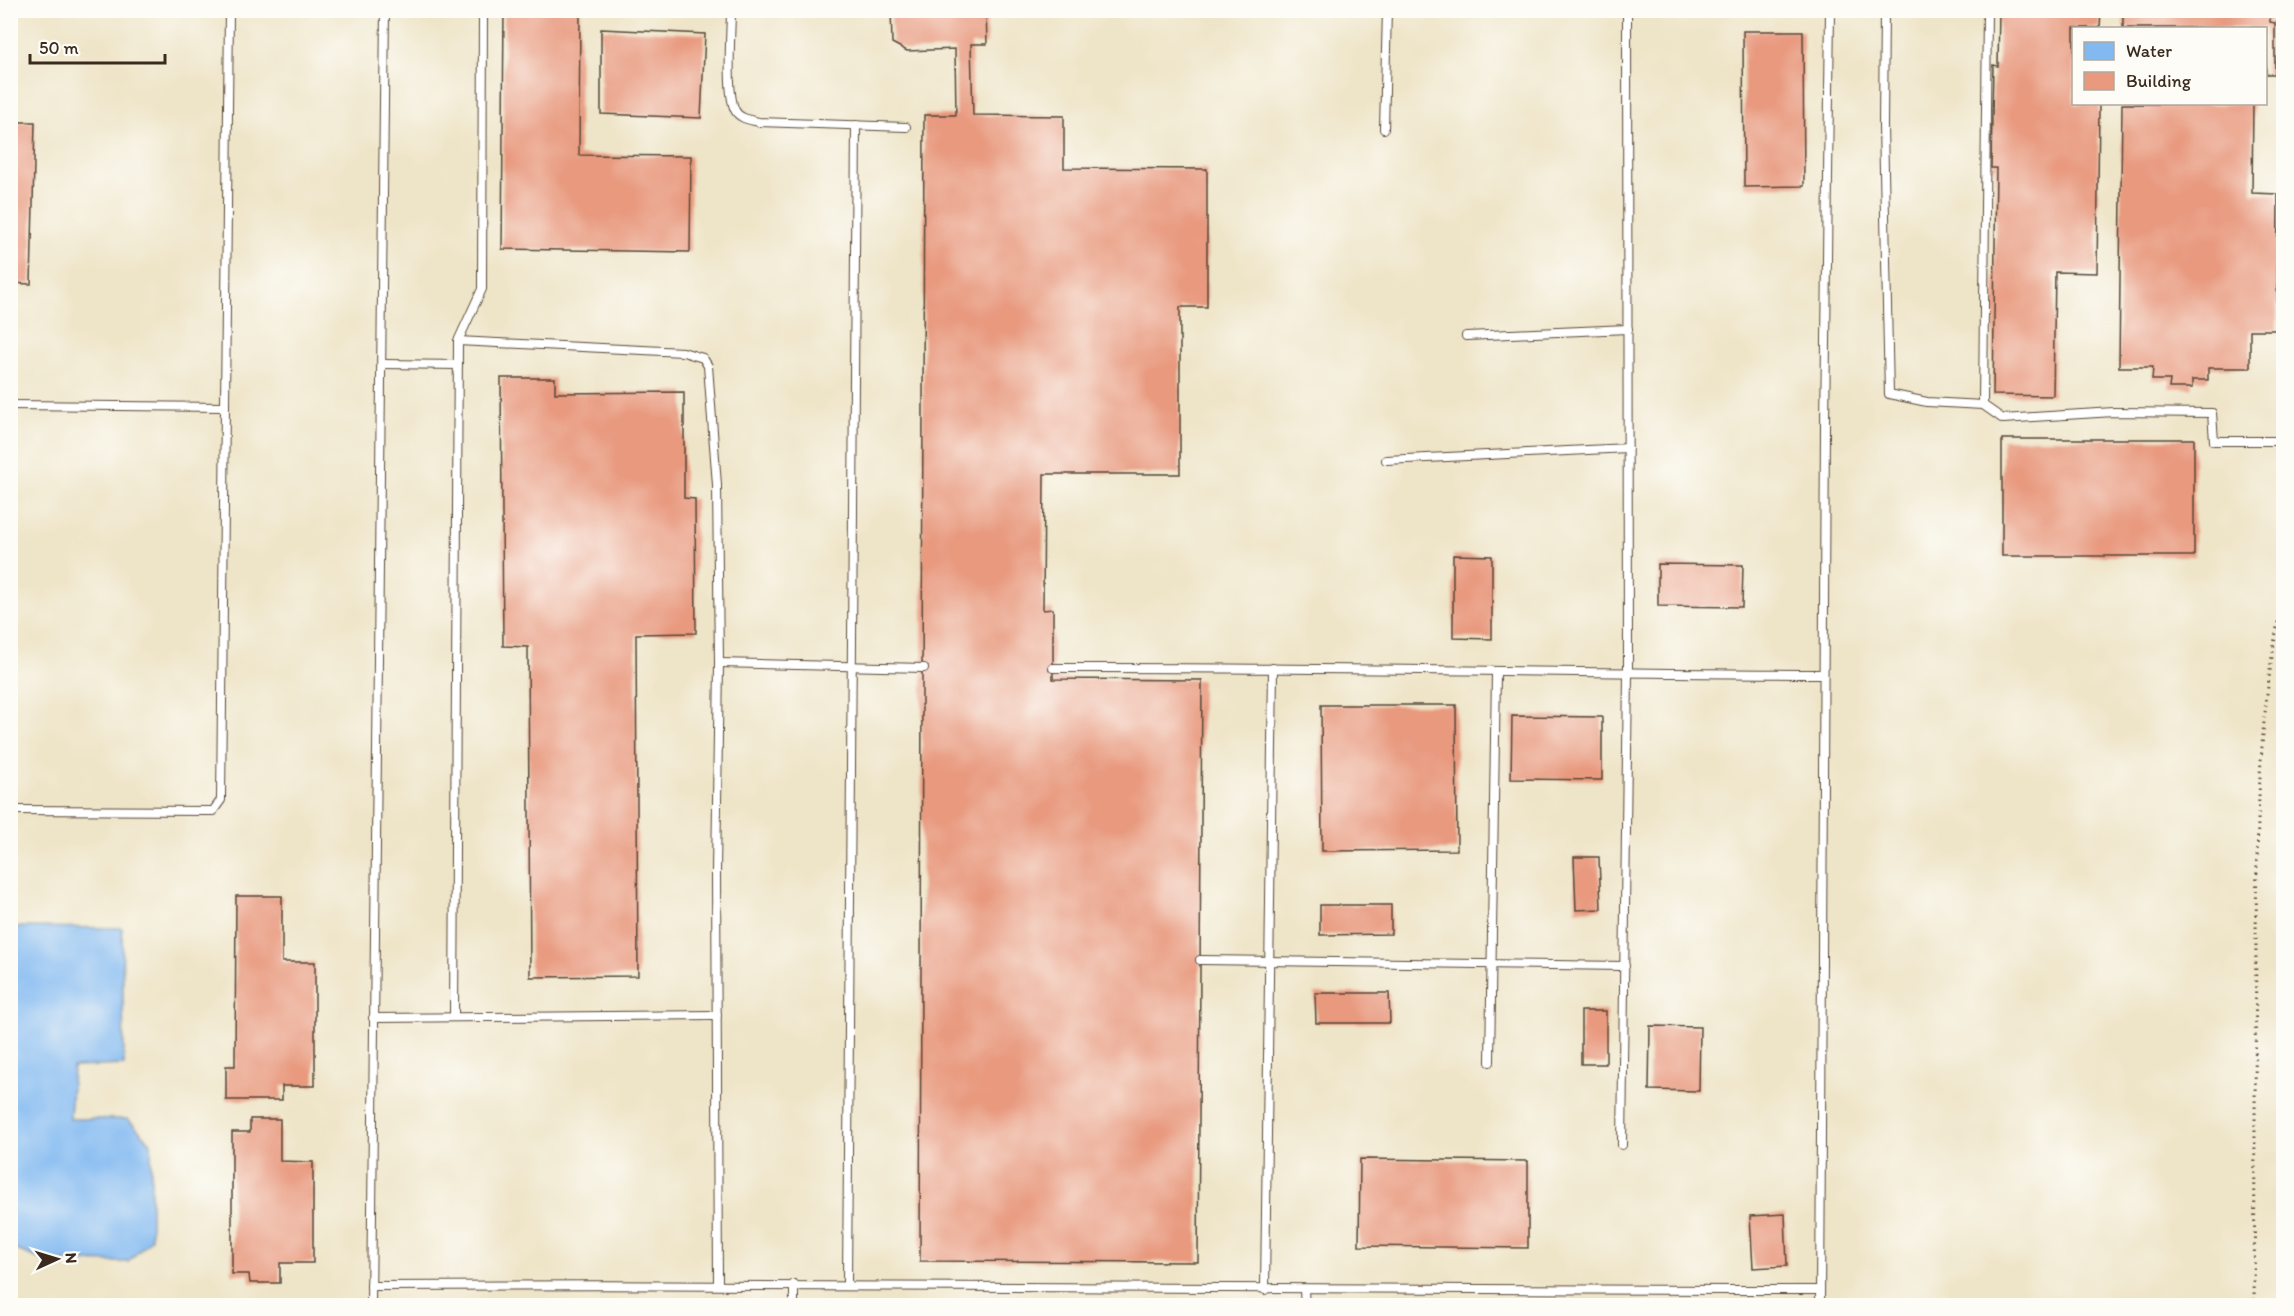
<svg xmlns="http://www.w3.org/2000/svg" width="2294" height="1316" font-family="Itim,sans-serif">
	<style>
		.water { fill: #82b9f1; stroke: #5e7288; stroke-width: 1.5 }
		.building { fill: #e8997e }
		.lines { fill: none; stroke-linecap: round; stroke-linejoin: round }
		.service-casing { stroke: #564637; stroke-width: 10 }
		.path { stroke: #564637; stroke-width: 3; stroke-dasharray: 1.5 4.5; stroke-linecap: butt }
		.service { stroke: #fff; stroke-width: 8 }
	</style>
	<rect width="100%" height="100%" fill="#fdfcf7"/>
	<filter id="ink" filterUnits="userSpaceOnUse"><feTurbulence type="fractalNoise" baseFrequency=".0167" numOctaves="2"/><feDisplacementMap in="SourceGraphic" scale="12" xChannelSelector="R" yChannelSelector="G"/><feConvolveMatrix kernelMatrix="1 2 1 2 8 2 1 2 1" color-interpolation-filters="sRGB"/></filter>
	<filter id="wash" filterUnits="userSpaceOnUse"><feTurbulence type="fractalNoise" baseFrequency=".008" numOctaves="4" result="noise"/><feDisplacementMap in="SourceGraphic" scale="24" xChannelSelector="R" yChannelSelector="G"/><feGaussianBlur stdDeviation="1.35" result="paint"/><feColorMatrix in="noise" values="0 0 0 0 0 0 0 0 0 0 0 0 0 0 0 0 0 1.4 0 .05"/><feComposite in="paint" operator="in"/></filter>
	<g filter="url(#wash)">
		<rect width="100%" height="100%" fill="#eee4c7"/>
		<path class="water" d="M11,927L122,928L124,1065L73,1067L70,1119H128L151,1143V1239L128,1262L45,1261L11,1248Z"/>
		<g id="blocks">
			<g class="building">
				<path d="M504,10H580L579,155L691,156L690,252L502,249Z"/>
				<path d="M891,10H986L987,44H971L973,115L1064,116V168L1207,169V307H1180V474H1044L1043,610L1053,609V679L1202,680L1198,1262L920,1261L924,115H956L955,49L907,51L892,43Z"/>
				<path d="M1999,10H2101L2100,28H2074V104H2099L2097,273L2055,272L2053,396L1993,395L1996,168H1991L1993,65L1998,66Z"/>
				<path d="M2123,10H2270V22L2275,23V74H2266V28H2123Z"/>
				<path d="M601,29L705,34L701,118L601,114Z"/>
				<path d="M1743,31H1803L1804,186L1744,187Z"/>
				<path d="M2122,104H2253L2252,193L2278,194L2277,330H2250V368H2208V380H2192V388H2169L2170,380H2152L2153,367H2119Z"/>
				<path d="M10,122H35L31,284L10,283Z"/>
				<path d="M501,378H555V393L684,392V498L695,499L696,633L636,634L638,976L530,977L528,647L503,646Z"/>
				<rect x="2002" y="439" width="192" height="117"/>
				<path d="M1453,555L1492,556V639L1453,638Z"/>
				<path d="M1658,564L1743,565L1742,607L1658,606Z"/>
				<path d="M1321,705H1456L1457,850L1322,851Z"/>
				<path d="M1512,716L1602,717V780L1511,779Z"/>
				<path d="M1574,857H1599L1601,909L1576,910Z"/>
				<path d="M236,896H282V962H315V1086H282V1100H226V1066H235Z"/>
				<path d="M1320,905H1391V934L1320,935Z"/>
				<path d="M1315,993H1389L1390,1023H1316Z"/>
				<rect x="1581" y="1011" width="25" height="53"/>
				<path d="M1650,1026L1700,1027L1699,1091L1649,1090Z"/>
				<path d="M250,1119H280V1161L313,1162V1263H280V1283H250L249,1274H232V1132H250Z"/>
				<path d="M1360,1159L1528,1161V1248L1359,1246Z"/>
				<path d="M1785,1214L1787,1266L1753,1268L1750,1216Z"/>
			</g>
		</g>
	</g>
	<g filter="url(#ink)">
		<use href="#blocks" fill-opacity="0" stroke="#564637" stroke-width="1.5"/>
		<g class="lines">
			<g class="service-casing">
				<g id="service">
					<path d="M731,10C731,32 726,92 735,110C739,119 751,120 759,122L906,127"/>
					<path d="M1884,10L1883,126L1889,394L1927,402L1983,405L2003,419L2114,412L2212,413L2214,441H2284"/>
					<path d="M1384,129L1387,10"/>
					<path d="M1466,336L1628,329"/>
					<path d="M458,341L683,352L703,358L708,366L717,485L719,663L716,873L718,1284"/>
					<path d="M384,364L458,365"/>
					<path d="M10,405L225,407"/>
					<path d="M1983,405L1987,10"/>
					<path d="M1386,460L1628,448"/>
					<path d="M719,663L924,668"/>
					<path d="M1053,668C1310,667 1567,673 1823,674"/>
					<path d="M10,810L213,811L221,800L229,10"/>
					<path d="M1200,960L1625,966"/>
					<path d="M454,1017L458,341L482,289L483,10"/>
					<path d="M373,1018L717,1015"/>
					<path d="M1490,1062L1496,672"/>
					<path d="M1622,1145L1628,673L1627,10"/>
					<path d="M794,1284V1306"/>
					<path d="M847,1284L856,125"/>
					<path d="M371,1286C854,1283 1337,1291 1820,1290"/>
					<path d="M1265,1290L1273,668"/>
					<path d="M1304,1290L1305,1306"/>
					<path d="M371,1306C373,874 383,442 385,10"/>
					<path d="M1820,1306L1825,425L1830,10"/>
				</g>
			</g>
			<path class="path" d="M2254,1306C2255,1184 2255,1063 2256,941C2257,824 2258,708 2284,593"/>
			<use href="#service" class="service"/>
		</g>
	</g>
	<rect width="2294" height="1316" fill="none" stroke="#fdfcf7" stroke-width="36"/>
	<rect x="2072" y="27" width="195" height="78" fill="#fdfcf7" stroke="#afa8a0" stroke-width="1.5"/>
	<rect x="2084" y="42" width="30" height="18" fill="#82b9f1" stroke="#afa8a0" stroke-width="1.5"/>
	<text x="2126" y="57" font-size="18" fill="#3b2a1e">Water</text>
	<rect x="2084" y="72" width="30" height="18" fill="#e8997e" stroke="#afa8a0" stroke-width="1.5"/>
	<text x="2126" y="87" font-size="18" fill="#3b2a1e">Building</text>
	<g transform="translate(57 1259) rotate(86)" stroke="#fdfcf7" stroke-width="4.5" paint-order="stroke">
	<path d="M0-4.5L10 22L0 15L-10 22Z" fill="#3b2a1e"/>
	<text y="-9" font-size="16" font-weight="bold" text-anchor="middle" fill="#3b2a1e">N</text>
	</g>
	<path d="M30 54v9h135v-9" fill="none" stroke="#3b2a1e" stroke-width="3"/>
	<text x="39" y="54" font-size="18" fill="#3b2a1e" stroke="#fdfcf7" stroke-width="4.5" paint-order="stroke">50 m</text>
</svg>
